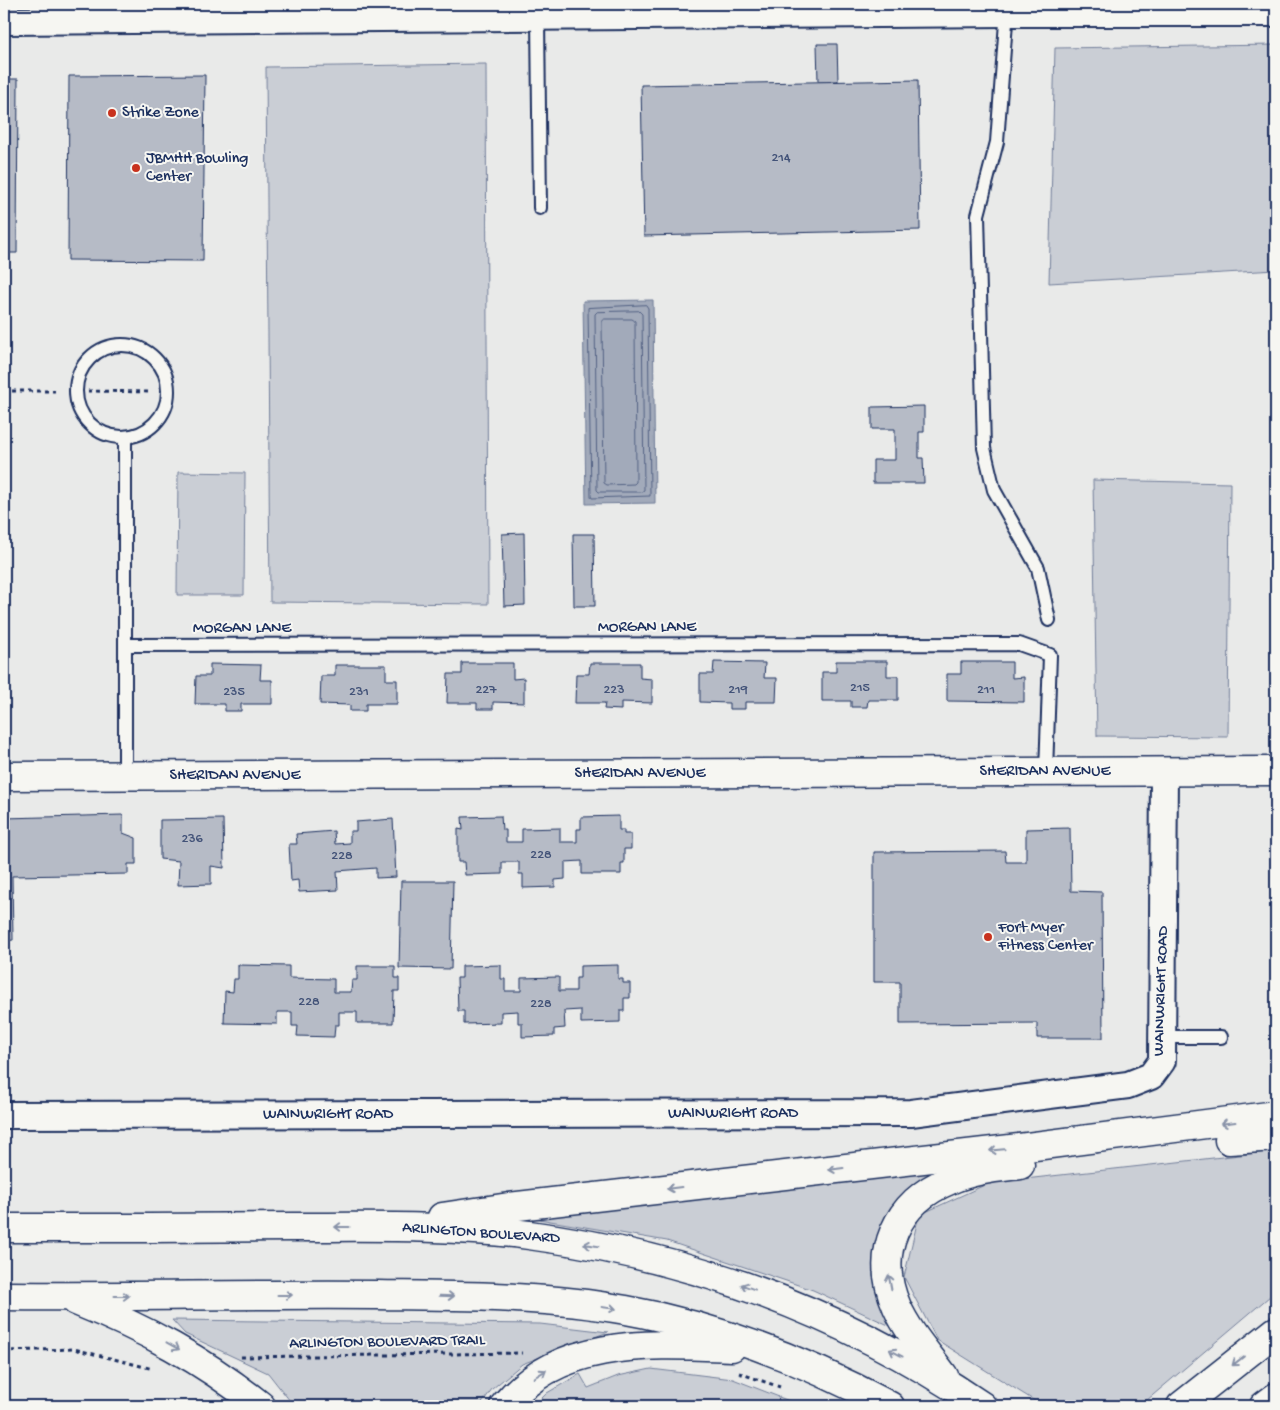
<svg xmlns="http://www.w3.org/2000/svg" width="1280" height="1410" font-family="'Gochi Hand',sans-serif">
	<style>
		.green { fill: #caced5; stroke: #727e9a }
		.water { fill: #a2aaba; stroke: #6c7995 }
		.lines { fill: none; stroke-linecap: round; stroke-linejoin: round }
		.shore { stroke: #516083; stroke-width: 1 }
		.building { fill: #b6bbc6; stroke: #1b2f5e }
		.lane-casing { stroke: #1b2f5e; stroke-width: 16 }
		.street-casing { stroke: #1b2f5e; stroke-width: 30 }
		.secondary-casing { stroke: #1b2f5e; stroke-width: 31 }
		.highway-casing { stroke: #1b2f5e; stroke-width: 31 }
		.path { stroke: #1b2f5e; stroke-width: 3; stroke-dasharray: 4 4; stroke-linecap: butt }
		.lane { stroke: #f6f6f2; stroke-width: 12 }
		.street { stroke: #f6f6f2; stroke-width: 26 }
		.secondary { stroke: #f6f6f2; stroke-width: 28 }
		.highway { stroke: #f6f6f2; stroke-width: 28 }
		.oneway { stroke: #8892a8 }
		.poi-dot { fill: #c8321e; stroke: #f6f6f2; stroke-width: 2 }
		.labels { text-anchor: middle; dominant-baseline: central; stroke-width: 4; stroke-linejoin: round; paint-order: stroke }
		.number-label { font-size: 14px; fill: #425278 }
		.poi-label { font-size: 16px; fill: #1b2f5e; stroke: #f6f6f2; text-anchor: start }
		.street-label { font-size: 16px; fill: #1b2f5e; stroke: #f6f6f2 }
	</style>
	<rect width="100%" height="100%" fill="#e9eae9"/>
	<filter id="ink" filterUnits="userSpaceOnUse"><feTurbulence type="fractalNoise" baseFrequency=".02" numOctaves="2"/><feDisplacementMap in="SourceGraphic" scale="10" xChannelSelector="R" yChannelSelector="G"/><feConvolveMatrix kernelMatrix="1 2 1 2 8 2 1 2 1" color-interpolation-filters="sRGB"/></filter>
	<g filter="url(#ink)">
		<g class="green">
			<path d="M1276,45V270L1049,283L1055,48Z"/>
			<path d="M486,64L488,604L270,602L266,67Z"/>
			<path d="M178,472L245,473L244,595H177Z"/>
			<path d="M1093,480L1230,483L1228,737L1097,736Z"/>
			<path d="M1276,1151V1291L1140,1406H1043L937,1340L904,1277L919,1215L989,1183Z"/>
			<path d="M961,1166L922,1180L890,1209L876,1241L873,1276L897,1329L813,1290L667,1241L521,1216Z"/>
			<path d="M172,1320L540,1324L608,1332L522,1364L492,1389L480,1406H294L268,1373L185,1334Z"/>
			<path d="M651,1369L733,1379L802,1406H534L547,1393L580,1374L588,1388L618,1376Z"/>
		</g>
		<path class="water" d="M653,300L655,503L586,504L583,301Z"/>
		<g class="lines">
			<g class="shore">
				<path d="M646,305L648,308L650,496L592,498L591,496L588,308Z"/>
				<path d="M639,311L642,314L644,490L641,492H599L597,490L595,314L597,312Z"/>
				<path d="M605,319H632L635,321L636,482L634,484L607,485L604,483L602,322Z"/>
			</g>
		</g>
		<g class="building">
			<path d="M817,44H837L838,81H818Z"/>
			<path d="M205,75L203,261L68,260L69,76Z"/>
			<path d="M4,79H18L17,253H4Z"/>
			<path d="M918,80L920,230L644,236L641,85Z"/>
			<path d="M924,406V432H919V458H923L924,483H873V460H895V429H872V407Z"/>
			<path d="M524,533L525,605L504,606L502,534Z"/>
			<path d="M573,534H594L595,606H574Z"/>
			<path d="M836,661H887V676H898V700H868L867,707H851V701H822V672H836Z"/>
			<path d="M714,662L765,663L764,678H777L776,702H745V709H729V703L700,702V674H713Z"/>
			<path d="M961,662H1012V678L1024,677V702L947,701V674H961Z"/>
			<path d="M462,663H513V679L524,678V703L493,702V709H477V703H447L448,674H462Z"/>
			<path d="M590,663H640V678L652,679V703L621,702V710L604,709L605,703H575L576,674H589Z"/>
			<path d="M210,664L261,665L260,680H272V704H241V711H225V704H195L196,676H210Z"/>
			<path d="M335,665H386V680H397V704H366V711H350V705L320,704L321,676H335Z"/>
			<path d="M123,815V833L136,838V864H128V874L12,876L13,940L5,941L4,950V818Z"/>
			<path d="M501,816L502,830H506V842H522V829L560,828V842H577V829H581V817L619,816V830H624V834H631V849H624V863H621V874H582V861L565,862V879L555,880V887L523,888V874H519V862H502V874L465,875L464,862H458V829L463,830L462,817Z"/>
			<path d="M223,819L224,868L211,866V884L178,885L179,861L160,859V820Z"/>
			<path d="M393,819L396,877L376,878V868L337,871L338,890L299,892L298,880L291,881L289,844H297L296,834L334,831L335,844L350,843V831H356V822Z"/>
			<path d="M1070,828L1071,891L1102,892L1103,1038H1037V1023L900,1024V982H874V852L1005,851L1006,862H1026V829Z"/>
			<path d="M401,881H453L451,969L399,968Z"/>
			<path d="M238,965L289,966V978L334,979V992H351L352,980H357V966H395V978H399V991H394L393,1023H357V1012H339V1025H335L334,1037L297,1036L298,1026H292V1012H277V1024L224,1023L225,991L233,992L234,979H238Z"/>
			<path d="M501,965V979H505V991H521V978L559,977V991H576V978H580V966L618,965V979H623V983H630V998H624V1011H620V1022L581,1023V1010L564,1011L565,1028L554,1029V1036L522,1037V1023H518V1011L501,1012V1023L464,1024V1011H458L457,978H462V966Z"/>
		</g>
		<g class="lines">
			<g class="lane-casing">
				<g id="lane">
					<path d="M1007,9L997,142L978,215L984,448L994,490L1038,568L1049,620"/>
					<path d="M538,17L540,208"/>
					<circle cx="122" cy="391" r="46"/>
					<path d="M125,645L1019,644L1050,655L1046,772"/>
					<path d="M125,776V438"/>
					<path d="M1164,1037H1221"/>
				</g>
			</g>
			<g class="street-casing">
				<g id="street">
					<path d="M4,21L1007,13H1276"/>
					<path d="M4,1115L911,1113L1128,1085L1151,1076L1162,1061L1164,772"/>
				</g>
			</g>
			<g class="secondary-casing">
				<path id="secondary" d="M4,776L1276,771"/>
			</g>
			<g class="highway-casing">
				<g id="highway">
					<path d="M1229,1140L1276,1137"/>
					<path d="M442,1217L509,1207L1027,1147L1276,1115"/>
					<path d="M4,1228C101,1228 197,1228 294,1227C372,1227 451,1225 529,1235C693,1257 845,1313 982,1406"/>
					<path d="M4,1296C128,1297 252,1294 377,1295C459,1296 544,1295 626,1310C720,1327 806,1361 890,1406"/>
					<path d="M76,1301C145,1329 202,1359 261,1406"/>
					<path d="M944,1376C928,1354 908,1332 897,1307C873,1253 896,1202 950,1180C972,1170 996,1168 1020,1165"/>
					<path d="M504,1406C559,1337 652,1344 732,1347"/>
					<path d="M1181,1406L1276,1331"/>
					<path d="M1264,1406L1276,1397"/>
				</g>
			</g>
			<g class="path">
				<path d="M4,391H55"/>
				<path d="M88,391L152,392"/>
				<path d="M4,1351L74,1349L153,1369"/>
				<path d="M241,1357L522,1353"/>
				<path d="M739,1373L780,1387"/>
			</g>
			<use href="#lane" class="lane"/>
			<use href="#street" class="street"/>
			<use href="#secondary" class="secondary"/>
			<use href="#highway" class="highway"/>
		</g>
		<defs><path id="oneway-shaft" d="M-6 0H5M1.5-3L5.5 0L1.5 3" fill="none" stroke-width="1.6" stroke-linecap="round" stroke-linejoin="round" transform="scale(1.25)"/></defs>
		<g class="oneway">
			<use href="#oneway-shaft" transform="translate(1228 1123) rotate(173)"/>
			<use href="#oneway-shaft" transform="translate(997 1150) rotate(175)"/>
			<use href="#oneway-shaft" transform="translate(836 1169) rotate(173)"/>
			<use href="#oneway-shaft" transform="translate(674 1188) rotate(173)"/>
			<use href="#oneway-shaft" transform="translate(342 1227) rotate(180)"/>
			<use href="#oneway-shaft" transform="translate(591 1245) rotate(-170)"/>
			<use href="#oneway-shaft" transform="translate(890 1282) rotate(-101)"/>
			<use href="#oneway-shaft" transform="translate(748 1287) rotate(-160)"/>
			<use href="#oneway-shaft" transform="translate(285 1295)"/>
			<use href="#oneway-shaft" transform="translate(122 1296)"/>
			<use href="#oneway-shaft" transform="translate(447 1296) rotate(2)"/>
			<use href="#oneway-shaft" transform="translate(609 1308) rotate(8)"/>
			<use href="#oneway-shaft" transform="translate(173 1346) rotate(29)"/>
			<use href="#oneway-shaft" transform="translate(896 1353) rotate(-152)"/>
			<use href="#oneway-shaft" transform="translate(1238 1361) rotate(142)"/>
			<use href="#oneway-shaft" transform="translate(540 1374) rotate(-32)"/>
		</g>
	</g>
	<g class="poi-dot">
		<circle cx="112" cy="113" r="5"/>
		<circle cx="136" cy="168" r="5"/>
		<circle cx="988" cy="937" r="5"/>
	</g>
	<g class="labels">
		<g class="number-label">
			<text x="781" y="158">214</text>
			<text x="860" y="688">215</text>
			<text x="486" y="690">227</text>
			<text x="614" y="690">223</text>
			<text x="738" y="690">219</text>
			<text x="986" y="690">211</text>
			<text x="234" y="692">235</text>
			<text x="359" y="692">231</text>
			<text x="192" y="839">236</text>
			<text x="541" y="855">228</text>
			<text x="342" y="856">228</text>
			<text x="309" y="1002">228</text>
			<text x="541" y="1004">228</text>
		</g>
		<g class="poi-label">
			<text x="122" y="113">Strike Zone</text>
			<text x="146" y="159">JBMHH Bowling<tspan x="146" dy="18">Center</tspan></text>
			<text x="998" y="928">Fort Myer<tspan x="998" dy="18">Fitness Center</tspan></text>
		</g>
		<g class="street-label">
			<text x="647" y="628">MORGAN LANE</text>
			<text x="242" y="629">MORGAN LANE</text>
			<text x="1045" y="772">SHERIDAN AVENUE</text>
			<text x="640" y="774">SHERIDAN AVENUE</text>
			<text x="235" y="776">SHERIDAN AVENUE</text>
			<text transform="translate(1162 991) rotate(-88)">WAINWRIGHT ROAD</text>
			<text x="733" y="1114">WAINWRIGHT ROAD</text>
			<text x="328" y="1115">WAINWRIGHT ROAD</text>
			<text transform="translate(481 1234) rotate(4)">ARLINGTON BOULEVARD</text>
			<text transform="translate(387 1343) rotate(-1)">ARLINGTON BOULEVARD TRAIL</text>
		</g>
	</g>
	<rect width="1280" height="1410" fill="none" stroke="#f6f6f2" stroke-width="20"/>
	<rect x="10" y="10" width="1260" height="1390" fill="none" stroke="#1b2f5e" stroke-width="2" filter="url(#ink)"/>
</svg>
